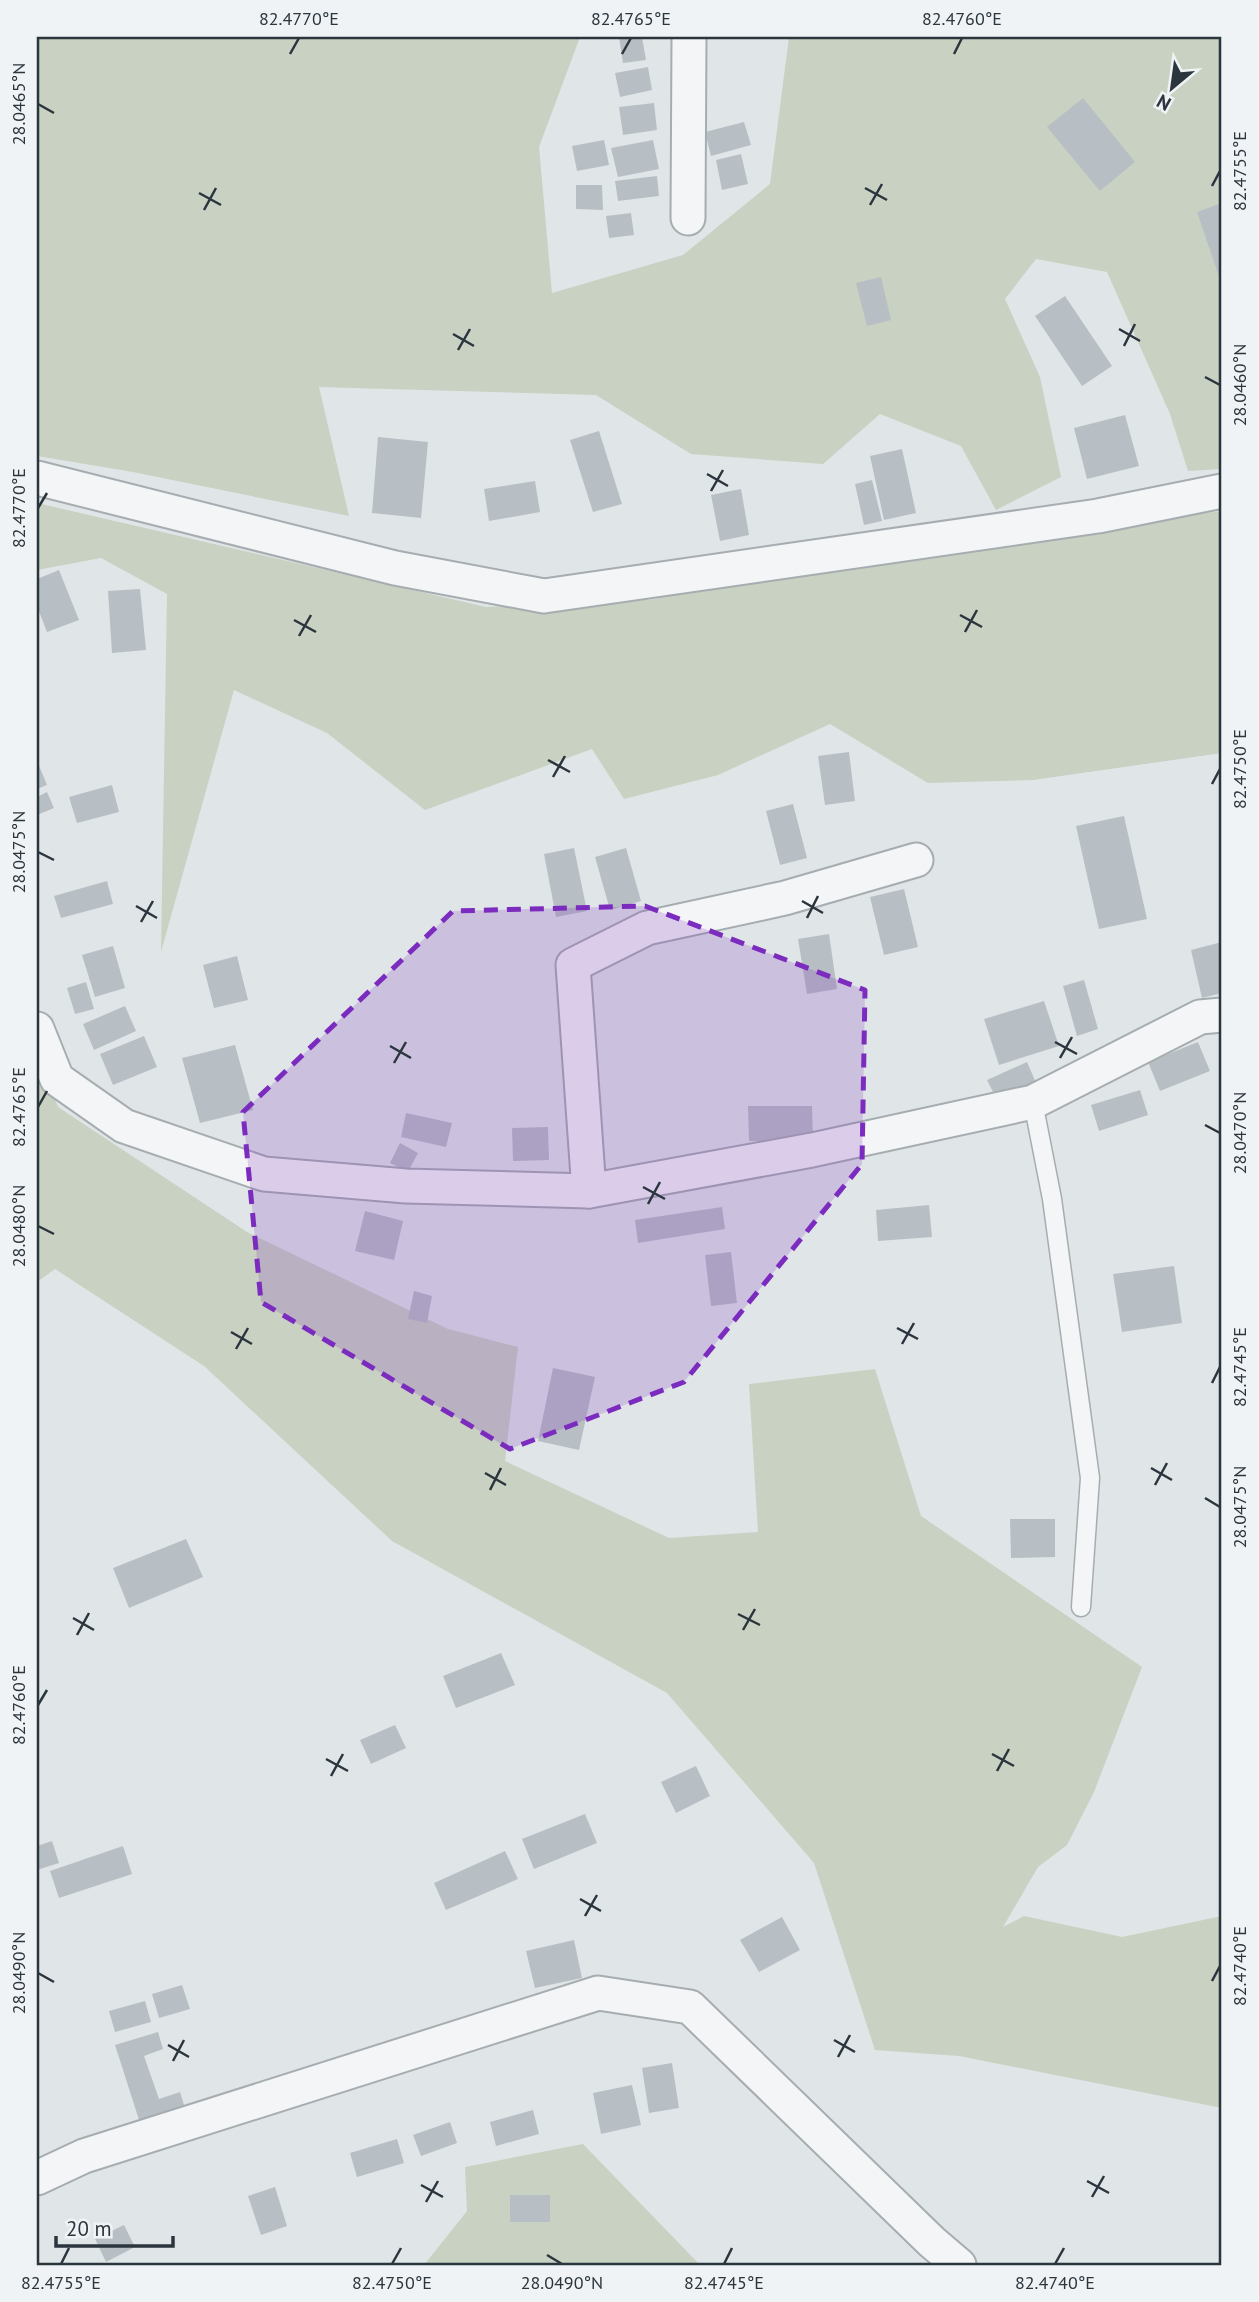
<svg xmlns="http://www.w3.org/2000/svg" width="1259" height="2302" font-family="'PT Sans',sans-serif">
	<style>
		.green { fill: #c9d1c2 }
		.building { fill: #b8bfc4 }
		.lines { fill: none; stroke-linecap: round; stroke-linejoin: round }
		.service-casing { stroke: #a6adb1; stroke-width: 21 }
		.minor-casing { stroke: #a6adb1; stroke-width: 37 }
		.service { stroke: #f3f5f6; stroke-width: 18 }
		.minor { stroke: #f3f5f6; stroke-width: 33 }
		.marked { fill: #7b2cbf; fill-opacity: 0.2; stroke: #7b2cbf; stroke-width: 5; stroke-dasharray: 14 9; stroke-linejoin: round }
		.ticks { fill: none; stroke: #2b353d; stroke-width: 2.5 }
		.neatline { fill: none; stroke: #2b353d; stroke-width: 2.5 }
		.ticks-label { font-size: 18px; text-anchor: middle; fill: #2b353d }
	</style>
	<rect width="100%" height="100%" fill="#e0e5e8"/>
	<g class="green">
		<path d="M37,37H580L539,147L552,293L683,255L770,184L789,37H1222V469L1188,471L1170,414L1107,272L1036,259L1005,299L1040,377L1061,477L996,510L961,446L880,414L823,464L691,454L596,395L319,387L349,516L133,472L37,456Z"/>
		<path d="M37,503L486,607L648,600L967,542L1222,511V753L1033,780L928,783L830,724L718,775L624,799L592,749L425,810L327,733L234,690L161,952L167,594L101,558L37,570Z"/>
		<path d="M37,1057L58,1107L247,1232L448,1329L518,1347L505,1461L669,1538L758,1532L749,1384L875,1369L921,1516L1142,1667L1094,1792L1067,1845L1038,1867L1003,1927L1024,1916L1122,1937L1222,1916V2108L959,2056L875,2050L814,1863L667,1693L392,1541L204,1366L55,1269L37,1282Z"/>
		<path d="M583,2144L700,2265H424L467,2211L465,2167Z"/>
	</g>
	<g class="building">
		<path d="M619,37H642L646,60L623,63Z"/>
		<path d="M648,67L652,90L620,97L615,73Z"/>
		<path d="M1083,98L1135,162L1100,191L1047,127Z"/>
		<path d="M654,103L657,130L623,135L619,107Z"/>
		<path d="M744,122L751,145L711,156L705,132Z"/>
		<path d="M604,140L609,165L577,171L572,146Z"/>
		<path d="M653,140L659,169L618,177L611,148Z"/>
		<path d="M741,154L748,184L722,190L716,160Z"/>
		<path d="M657,176L659,196L618,201L615,181Z"/>
		<path d="M576,185H602L603,210L576,209Z"/>
		<path d="M1222,203V285L1197,212Z"/>
		<path d="M631,213L634,235L609,238L606,216Z"/>
		<path d="M881,277L891,320L867,326L856,283Z"/>
		<path d="M1065,296L1112,366L1082,386L1035,316Z"/>
		<path d="M1125,415L1139,466L1087,479L1074,428Z"/>
		<path d="M599,431L622,504L593,512L570,440Z"/>
		<path d="M378,437L428,442L421,518L372,513Z"/>
		<path d="M902,449L916,513L884,520L870,456Z"/>
		<path d="M872,480L882,521L864,525L855,484Z"/>
		<path d="M535,481L540,512L489,521L484,489Z"/>
		<path d="M741,489L749,535L720,541L711,495Z"/>
		<path d="M59,570L79,620L47,632L37,606V579Z"/>
		<path d="M140,589L146,650L112,653L108,591Z"/>
		<path d="M849,752L855,801L825,805L818,756Z"/>
		<path d="M37,761L47,785L37,789Z"/>
		<path d="M112,785L119,812L77,823L69,797Z"/>
		<path d="M47,792L54,808L37,815V797Z"/>
		<path d="M793,804L807,858L780,865L766,811Z"/>
		<path d="M1124,816L1147,919L1099,929L1076,826Z"/>
		<path d="M574,848L587,911L556,917L544,854Z"/>
		<path d="M626,848L641,901L610,910L595,857Z"/>
		<path d="M107,881L113,904L61,918L54,896Z"/>
		<path d="M904,889L918,947L884,955L870,897Z"/>
		<path d="M829,934L837,989L807,994L798,939Z"/>
		<path d="M1222,942V993L1202,998L1191,950Z"/>
		<path d="M113,946L125,988L95,997L82,955Z"/>
		<path d="M237,956L248,1000L214,1008L203,965Z"/>
		<path d="M1084,980L1098,1029L1077,1036L1063,986Z"/>
		<path d="M86,982L94,1009L75,1014L67,988Z"/>
		<path d="M1044,1001L1059,1046L999,1065L984,1019Z"/>
		<path d="M125,1006L136,1031L94,1050L83,1024Z"/>
		<path d="M144,1036L157,1067L113,1085L100,1054Z"/>
		<path d="M1198,1042L1210,1071L1160,1091L1148,1062Z"/>
		<path d="M235,1045L253,1110L200,1123L182,1058Z"/>
		<path d="M1027,1062L1037,1085L998,1102L987,1080Z"/>
		<path d="M1140,1090L1148,1115L1099,1131L1091,1105Z"/>
		<path d="M748,1106H812L813,1141H749Z"/>
		<path d="M406,1113L452,1123L446,1147L401,1137Z"/>
		<path d="M548,1127L549,1160L513,1161L512,1128Z"/>
		<path d="M400,1143L418,1153L408,1172L390,1163Z"/>
		<path d="M929,1205L932,1237L878,1241L876,1210Z"/>
		<path d="M722,1207L725,1229L638,1243L635,1220Z"/>
		<path d="M365,1211L403,1221L394,1260L355,1251Z"/>
		<path d="M731,1252L737,1303L711,1306L705,1255Z"/>
		<path d="M1174,1266L1182,1323L1122,1332L1113,1274Z"/>
		<path d="M414,1291L432,1296L427,1323L408,1319Z"/>
		<path d="M553,1368L595,1377L579,1450L538,1441Z"/>
		<path d="M1010,1519H1055V1557L1011,1558Z"/>
		<path d="M186,1539L203,1577L129,1608L113,1568Z"/>
		<path d="M501,1653L515,1685L456,1708L443,1676Z"/>
		<path d="M395,1725L406,1748L371,1764L360,1740Z"/>
		<path d="M696,1766L710,1796L676,1813L661,1782Z"/>
		<path d="M585,1814L597,1843L534,1869L522,1839Z"/>
		<path d="M52,1841L59,1863L37,1870V1846Z"/>
		<path d="M123,1846L132,1874L59,1898L50,1871Z"/>
		<path d="M505,1851L518,1879L446,1910L434,1883Z"/>
		<path d="M782,1917L800,1950L759,1972L740,1940Z"/>
		<path d="M574,1940L582,1978L535,1988L526,1951Z"/>
		<path d="M182,1985L190,2009L159,2018L152,1994Z"/>
		<path d="M145,2001L151,2022L115,2032L109,2011Z"/>
		<path d="M158,2032L163,2049L144,2056L159,2099L180,2092L186,2111L141,2126L115,2045Z"/>
		<path d="M672,2063L679,2108L649,2113L642,2068Z"/>
		<path d="M632,2085L641,2125L601,2134L593,2093Z"/>
		<path d="M533,2110L539,2134L496,2146L490,2122Z"/>
		<path d="M450,2122L457,2143L421,2156L413,2135Z"/>
		<path d="M397,2139L404,2163L357,2177L350,2153Z"/>
		<path d="M275,2187L287,2226L261,2235L248,2196Z"/>
		<rect x="510" y="2195" width="40" height="27"/>
		<path d="M124,2225L135,2247L106,2262L95,2239Z"/>
	</g>
	<g class="lines">
		<g class="service-casing">
			<path id="service" d="M1033,1102L1052,1199L1090,1478L1081,1607"/>
		</g>
		<g class="minor-casing">
			<g id="minor">
				<path d="M688,218L689,37"/>
				<path d="M37,478L395,568L544,596L1098,516L1222,491"/>
				<path d="M37,1029L57,1079L124,1126L264,1174L406,1186L589,1191L812,1150L1033,1102L1200,1017L1222,1015"/>
				<path d="M589,1191L573,965L647,928L785,898L916,860"/>
				<path d="M37,2178L84,2156L598,1993L690,2007L932,2242L959,2265"/>
			</g>
		</g>
		<use href="#service" class="service"/>
		<use href="#minor" class="minor"/>
	</g>
	<path class="marked" d="M645,906L865,990L862,1164L684,1382L510,1449L261,1302L243,1112L453,911Z"/>
	<path class="ticks" d="M290,54L299,38M622,54L631,38M954,54L962,38M38,104L54,113M1212,186L1220,171M865,188L887,200M199,193L221,205M870,205L882,184M204,210L216,188M1119,329L1140,341M453,334L474,346M1124,346L1135,324M458,350L470,329M1205,377L1220,385M707,474L728,486M711,491L723,470M38,508L47,493M960,615L982,627M294,620L316,632M965,632L977,610M299,636L311,615M548,760L570,772M553,777L565,756M1212,784L1220,769M38,852L54,860M802,901L823,913M136,906L157,918M807,918L818,896M141,922L153,901M1055,1042L1077,1054M390,1046L411,1058M1060,1058L1072,1037M394,1063L406,1042M38,1107L47,1091M1205,1125L1220,1133M643,1187L665,1199M648,1204L660,1182M38,1226L54,1234M897,1328L918,1339M231,1332L252,1344M902,1344L914,1323M236,1349L248,1328M1212,1383L1220,1367M1151,1468L1172,1480M485,1473L506,1485M1155,1485L1167,1463M490,1490L501,1468M1205,1498L1220,1507M738,1614L760,1625M73,1618L94,1630M743,1630L755,1609M77,1635L89,1613M38,1705L47,1690M992,1754L1014,1766M326,1759L348,1771M997,1771L1009,1749M331,1776L343,1754M580,1899L601,1911M585,1916L597,1895M38,1973L54,1982M1212,1981L1220,1966M834,2040L855,2052M168,2045L189,2057M838,2057L850,2035M173,2061L184,2040M1087,2181L1109,2193M421,2185L443,2197M1092,2197L1104,2176M426,2202L438,2181M547,2255L562,2264M61,2264L69,2248M392,2264L401,2248M724,2264L732,2248M1055,2264L1064,2248"/>
	<rect width="1259" height="2302" fill="none" stroke="#f0f3f5" stroke-width="77"/>
	<g transform="translate(1172 88) rotate(209)" stroke="#f0f3f5" stroke-width="5" paint-order="stroke">
	<path d="M0-5L12 26L0 18L-12 26Z" fill="#2b353d"/>
	<text y="-10" font-size="19" font-weight="bold" text-anchor="middle" fill="#2b353d">N</text>
	</g>
	<path d="M56 2236v10h117v-10" fill="none" stroke="#2b353d" stroke-width="3.5"/>
	<text x="66" y="2236" font-size="21" fill="#2b353d" stroke="#f0f3f5" stroke-width="5" paint-order="stroke">20 m</text>
	<rect x="38" y="38" width="1182" height="2226" class="neatline"/>
	<g class="ticks-label">
		<text x="299" y="25">82.4770°E</text>
		<text x="631" y="25">82.4765°E</text>
		<text x="962" y="25">82.4760°E</text>
		<text transform="translate(19 104) rotate(-90)" y="6">28.0465°N</text>
		<text transform="translate(1240 171) rotate(-90)" y="6">82.4755°E</text>
		<text transform="translate(1240 385) rotate(-90)" y="6">28.0460°N</text>
		<text transform="translate(19 508) rotate(-90)" y="6">82.4770°E</text>
		<text transform="translate(1240 769) rotate(-90)" y="6">82.4750°E</text>
		<text transform="translate(19 852) rotate(-90)" y="6">28.0475°N</text>
		<text transform="translate(19 1107) rotate(-90)" y="6">82.4765°E</text>
		<text transform="translate(1240 1133) rotate(-90)" y="6">28.0470°N</text>
		<text transform="translate(19 1226) rotate(-90)" y="6">28.0480°N</text>
		<text transform="translate(1240 1367) rotate(-90)" y="6">82.4745°E</text>
		<text transform="translate(1240 1507) rotate(-90)" y="6">28.0475°N</text>
		<text transform="translate(19 1705) rotate(-90)" y="6">82.4760°E</text>
		<text transform="translate(1240 1966) rotate(-90)" y="6">82.4740°E</text>
		<text transform="translate(19 1973) rotate(-90)" y="6">28.0490°N</text>
		<text x="61" y="2289">82.4755°E</text>
		<text x="392" y="2289">82.4750°E</text>
		<text x="562" y="2289">28.0490°N</text>
		<text x="724" y="2289">82.4745°E</text>
		<text x="1055" y="2289">82.4740°E</text>
	</g>
</svg>
